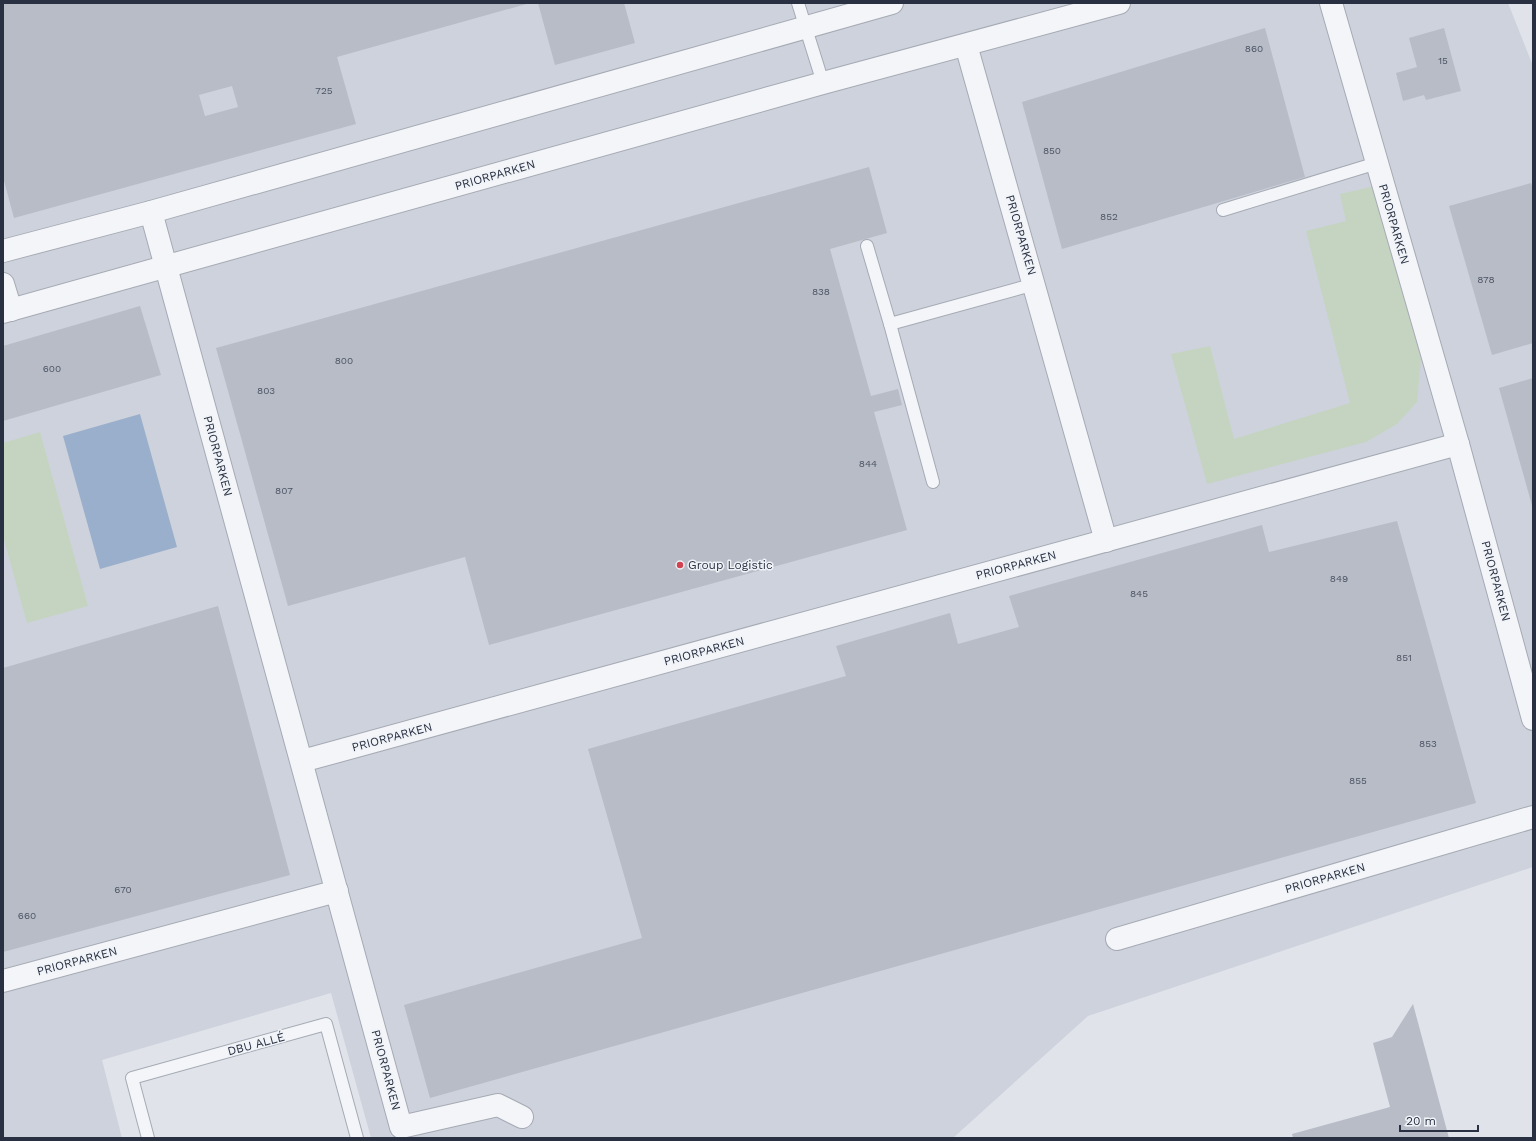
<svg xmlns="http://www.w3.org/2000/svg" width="1536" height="1141" font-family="'Work Sans',sans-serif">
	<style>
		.built { fill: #ced2dc }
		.green { fill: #c5d4c1 }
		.water { fill: #9aafcb }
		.building { fill: #b7bcc7; fill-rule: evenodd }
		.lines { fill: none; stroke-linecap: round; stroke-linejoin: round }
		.lane-casing { stroke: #a5aab4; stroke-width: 14 }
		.street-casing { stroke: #a5aab4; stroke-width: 24 }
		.lane { stroke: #f3f5f8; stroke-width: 12 }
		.street { stroke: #f3f5f8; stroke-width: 22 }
		.poi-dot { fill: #d24250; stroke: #f0f3f7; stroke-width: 1.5 }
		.labels { text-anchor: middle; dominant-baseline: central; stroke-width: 3; stroke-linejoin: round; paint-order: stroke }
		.number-label { font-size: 10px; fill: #4c5363 }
		.street-label { font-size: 12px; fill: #283042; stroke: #f0f3f7 }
		.poi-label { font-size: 12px; fill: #283042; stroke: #f0f3f7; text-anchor: start }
	</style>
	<rect width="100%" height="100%" fill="#e0e3ea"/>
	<path class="built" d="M3,3H1508L1533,66V867L1088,1016L953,1138H371L331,993L102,1060L122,1138H3Z"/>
	<g class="green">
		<path d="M1375,186L1421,359L1417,402L1397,424L1366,442L1207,484L1171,354L1210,346L1234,439L1350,403L1306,231L1346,221L1340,194Z"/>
		<path d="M40,432L88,606L27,623L3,536V443Z"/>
	</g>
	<path class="water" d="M140,414L177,547L100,569L63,436Z"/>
	<g class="building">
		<path d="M3,3H530L337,57L356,124L14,218L3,177ZM232,86L238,107L205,116L199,95Z"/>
		<path d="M538,3H624L635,43L555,65Z"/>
		<path d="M1265,28L1305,177L1062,249L1022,102Z"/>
		<path d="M1444,28L1461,91L1426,100L1424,95L1403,101L1396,73L1417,67L1409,38Z"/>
		<path d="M869,167L887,233L830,249L871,396L898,389L902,405L874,412L907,530L489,645L465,557L288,606L216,348Z"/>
		<path d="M1531,183L1533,189V343L1492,355L1449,206Z"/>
		<path d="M140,306L161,375L3,421V346Z"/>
		<path d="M1533,378V509L1499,388Z"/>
		<path d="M1397,521L1476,803L430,1098L404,1005L642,938L588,749L846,676L836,646L950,613L958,644L1019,627L1009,596L1262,525L1269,552Z"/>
		<path d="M218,606L290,875L3,952V668Z"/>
		<path d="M1413,1004L1449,1138H1293L1292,1134L1390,1107L1373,1043L1392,1037Z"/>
	</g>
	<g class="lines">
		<g class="lane-casing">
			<g id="lane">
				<path d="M798,3L823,83"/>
				<path d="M1223,210L1377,163"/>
				<path d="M867,246L890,324L1035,284"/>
				<path d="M890,324L933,482"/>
				<path d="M148,1138L132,1078L326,1024L357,1138"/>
			</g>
		</g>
		<g class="street-casing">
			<g id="street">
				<path d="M966,45L1106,541"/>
				<path d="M151,212L401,1127L498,1105L522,1117"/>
				<path d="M3,251L151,212L892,3"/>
				<path d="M3,284L11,310"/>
				<path d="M3,312L823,83L1119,3"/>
				<path d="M1458,444L1533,719"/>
				<path d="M302,761L1458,444L1331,3"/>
				<path d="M1117,939L1533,817"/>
				<path d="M3,981L337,891"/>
			</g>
		</g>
		<use href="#lane" class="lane"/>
		<use href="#street" class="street"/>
	</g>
	<circle class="poi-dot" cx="680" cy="565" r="4"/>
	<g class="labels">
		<g class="number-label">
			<text x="1254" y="48">860</text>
			<text x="1443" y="60">15</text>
			<text x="324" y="90">725</text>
			<text x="1052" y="150">850</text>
			<text x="1109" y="216">852</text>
			<text x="1486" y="279">878</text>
			<text x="821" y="291">838</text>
			<text x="344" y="360">800</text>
			<text x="52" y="368">600</text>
			<text x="266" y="390">803</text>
			<text x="868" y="463">844</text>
			<text x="284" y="490">807</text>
			<text x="1339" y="578">849</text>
			<text x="1139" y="593">845</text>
			<text x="1404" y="657">851</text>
			<text x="1428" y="743">853</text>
			<text x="1358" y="780">855</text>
			<text x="123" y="889">670</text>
			<text x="27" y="915">660</text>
		</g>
		<g class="street-label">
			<text transform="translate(495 175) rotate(-16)">PRIORPARKEN</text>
			<text transform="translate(1394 224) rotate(74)">PRIORPARKEN</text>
			<text transform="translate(1021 235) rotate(74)">PRIORPARKEN</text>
			<text transform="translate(218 456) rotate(75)">PRIORPARKEN</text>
			<text transform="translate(1016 565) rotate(-15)">PRIORPARKEN</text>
			<text transform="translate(1496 581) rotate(75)">PRIORPARKEN</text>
			<text transform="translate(704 651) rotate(-15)">PRIORPARKEN</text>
			<text transform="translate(392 737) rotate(-15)">PRIORPARKEN</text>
			<text transform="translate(1325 878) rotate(-16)">PRIORPARKEN</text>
			<text transform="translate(77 961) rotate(-15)">PRIORPARKEN</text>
			<text transform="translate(256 1044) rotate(-15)">DBU ALLÉ</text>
			<text transform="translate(386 1070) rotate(75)">PRIORPARKEN</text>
		</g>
		<g class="poi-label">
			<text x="688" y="565">Group Logistic</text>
		</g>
	</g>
	<rect width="1536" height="1141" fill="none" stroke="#283042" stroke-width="8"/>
	<path d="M1400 1125v6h78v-6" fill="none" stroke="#283042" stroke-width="2"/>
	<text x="1406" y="1125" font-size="12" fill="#283042" stroke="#f0f3f7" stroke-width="3" paint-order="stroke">20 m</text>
</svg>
